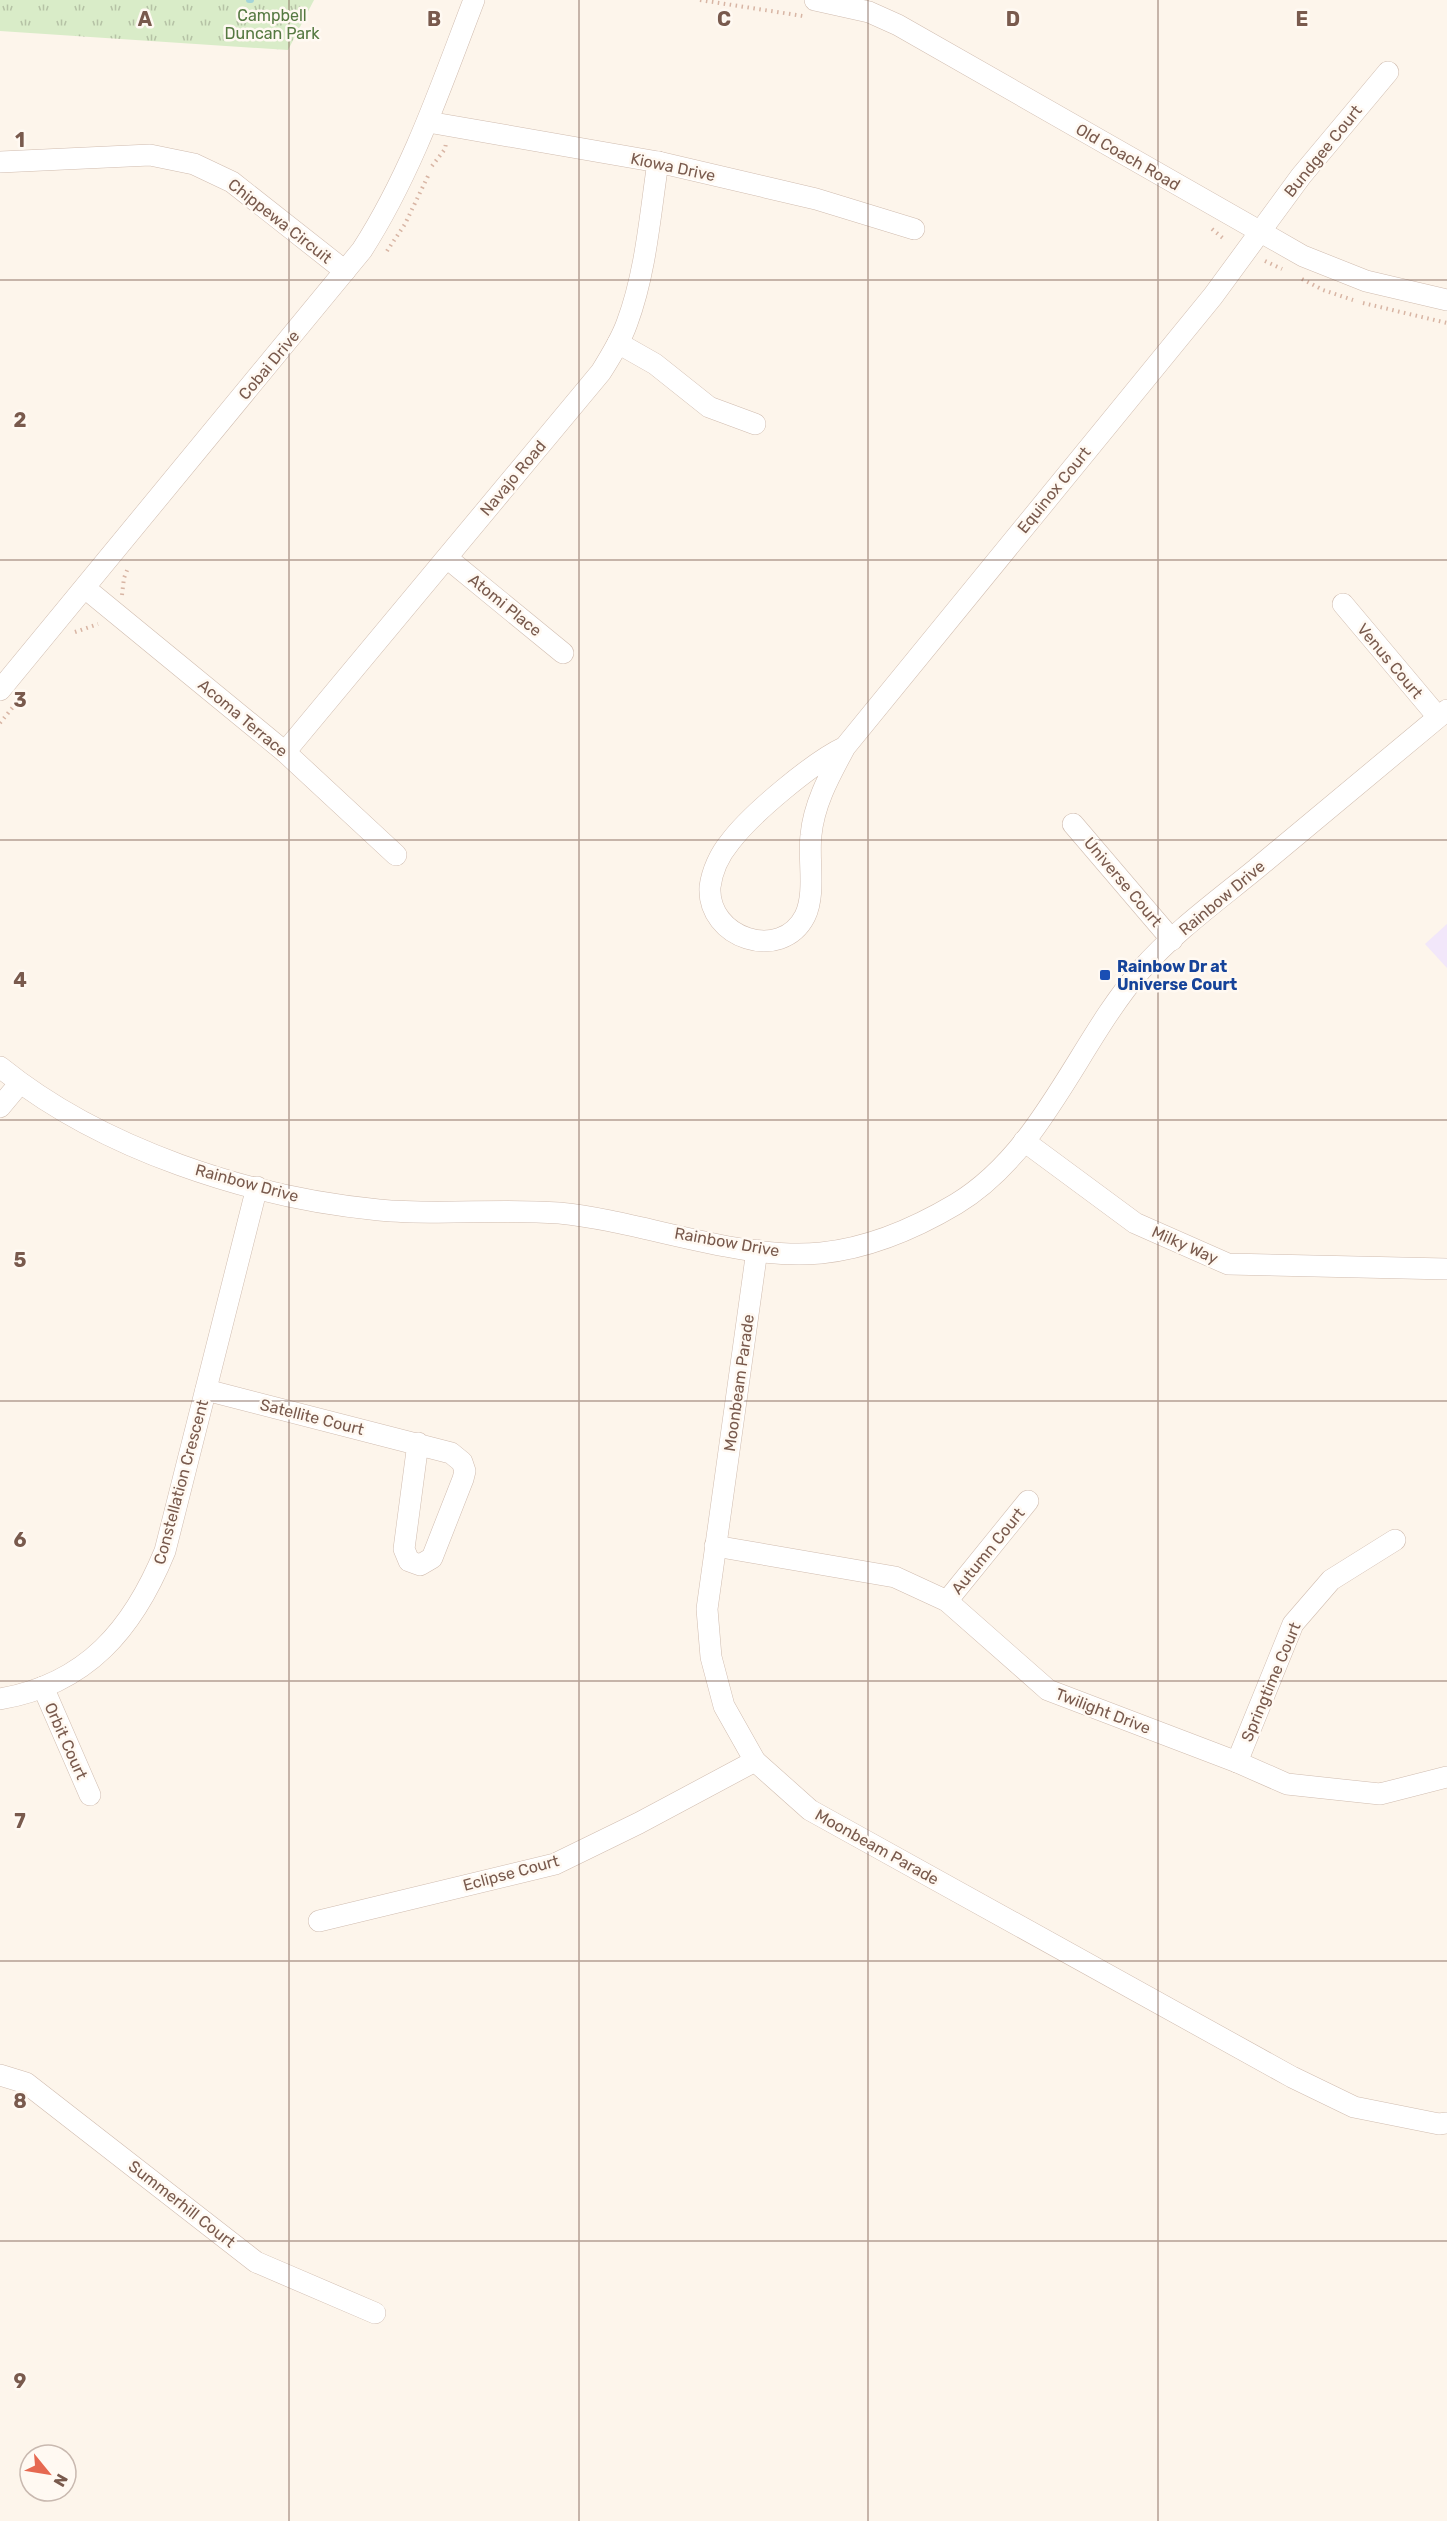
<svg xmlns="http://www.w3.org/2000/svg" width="1447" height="2521" font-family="Rubik,sans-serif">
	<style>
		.education { fill: #f2e7fa }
		.park { fill: url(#park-tufts) }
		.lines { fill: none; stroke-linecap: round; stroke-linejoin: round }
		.stream { stroke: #a4d5d9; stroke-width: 6 }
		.minor-casing { stroke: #d0bcaf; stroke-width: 22 }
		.path { stroke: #d8b5a4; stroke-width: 4; stroke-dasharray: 1.5 4.5; stroke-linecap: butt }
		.minor { stroke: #fff; stroke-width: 21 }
		.grid { fill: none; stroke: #795a4d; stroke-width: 1.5; stroke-opacity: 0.55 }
		.transit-dot { fill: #1a4fb4; stroke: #fff9f2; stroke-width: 2 }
		.labels { text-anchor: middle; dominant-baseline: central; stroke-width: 5; stroke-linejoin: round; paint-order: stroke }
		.park-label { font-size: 16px; fill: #557941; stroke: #fff9f2 }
		.street-label { font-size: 16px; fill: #795a4d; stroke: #fff9f2 }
		.transit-label { font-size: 16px; font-weight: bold; fill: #164399; stroke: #fff9f2; text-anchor: start }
		.grid-label { font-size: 20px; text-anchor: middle; font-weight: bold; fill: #795a4d; stroke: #fff9f2; stroke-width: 5; stroke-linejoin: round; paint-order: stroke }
	</style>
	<defs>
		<pattern id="park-tufts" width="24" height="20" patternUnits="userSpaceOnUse" patternTransform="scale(1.5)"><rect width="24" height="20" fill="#d9ecc8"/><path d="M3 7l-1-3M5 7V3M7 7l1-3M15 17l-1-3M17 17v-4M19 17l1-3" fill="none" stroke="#b5c2a5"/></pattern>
	</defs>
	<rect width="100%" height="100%" fill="#fdf5eb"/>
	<path class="education" d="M1447,924V968L1425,944Z"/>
	<path class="park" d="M0,0H314L288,50L0,31Z"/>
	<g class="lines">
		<path class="stream" d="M249,0H251"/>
		<g class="minor-casing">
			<g id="minor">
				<path d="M815,0L869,12L898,25L1303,256L1366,281L1447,300"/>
				<path d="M428,122L658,162L816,199L914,229"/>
				<path d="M0,162L150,155L194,164L232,182L345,271"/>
				<path d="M618,343L655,364L709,407L755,424"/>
				<path d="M447,558L563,653"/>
				<path d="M85,588L285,752L396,855"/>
				<path d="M1343,604L1438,717"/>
				<path d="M0,690L362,250C412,172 441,86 474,0"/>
				<path d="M845,747C813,762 751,814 730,842C720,854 712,871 710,887C707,938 781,963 805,916C816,893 808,860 811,835C814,803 830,775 845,747L1213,296L1301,176L1388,72"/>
				<path d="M285,752L601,372C611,356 621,340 627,323C646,272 650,215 658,162"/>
				<path d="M1073,824L1172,940"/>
				<path d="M0,1067C101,1149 251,1198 379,1210C439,1216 499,1208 559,1213C642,1221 739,1261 821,1253C870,1248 914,1229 956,1204C1043,1151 1077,1044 1141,970C1174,932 1217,901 1256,869C1320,816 1384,763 1447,710"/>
				<path d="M0,1107L20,1083"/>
				<path d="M1024,1141L1135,1223L1228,1264L1447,1269"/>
				<path d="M757,1250L707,1609L711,1657L724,1706L755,1761L810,1810L1292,2077L1354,2107L1439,2124L1447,2123"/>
				<path d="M206,1390L451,1453L462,1462L465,1471L463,1479L432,1558L420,1565L409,1561L404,1549L418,1443"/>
				<path d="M715,1546L895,1577L947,1601L1048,1690L1237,1762L1287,1784L1380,1794L1447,1777"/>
				<path d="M947,1601L1028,1501"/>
				<path d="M43,1687L90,1795"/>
				<path d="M0,1699C87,1684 133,1629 165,1551L257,1187"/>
				<path d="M1237,1762L1293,1624L1331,1580L1395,1540"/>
				<path d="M319,1921L555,1864L639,1823L755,1761"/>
				<path d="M0,2075L26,2083L256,2262L375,2313"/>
			</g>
		</g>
		<g class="path">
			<path d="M700,0L803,16"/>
			<path d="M432,166L445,149L446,143"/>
			<path d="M1212,229L1224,239"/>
			<path d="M387,251L405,224L428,176"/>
			<path d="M1265,261L1282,269"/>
			<path d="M1302,279L1323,290L1353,300"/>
			<path d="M1363,303L1447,323"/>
			<path d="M122,595L124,578L128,568"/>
			<path d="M75,632L98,624"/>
			<path d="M0,723L13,707"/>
		</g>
		<use href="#minor" class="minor"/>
	</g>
	<path class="grid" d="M289,0V2521M579,0V2521M868,0V2521M1158,0V2521M0,280H1447M0,560H1447M0,840H1447M0,1120H1447M0,1401H1447M0,1681H1447M0,1961H1447M0,2241H1447"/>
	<rect class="transit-dot" x="1099" y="969" width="12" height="12" rx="3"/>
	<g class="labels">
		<g class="park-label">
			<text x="272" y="15">Campbell<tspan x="272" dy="18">Duncan Park</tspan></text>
		</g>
		<g class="street-label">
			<text transform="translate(1323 151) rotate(-51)">Bundgee Court</text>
			<text transform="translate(1128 157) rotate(30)">Old Coach Road</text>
			<text transform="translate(673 167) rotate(12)">Kiowa Drive</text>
			<text transform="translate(280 221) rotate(38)">Chippewa Circuit</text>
			<text transform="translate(269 365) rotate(-50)">Cobai Drive</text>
			<text transform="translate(513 478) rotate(-50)">Navajo Road</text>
			<text transform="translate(1054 490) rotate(-51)">Equinox Court</text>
			<text transform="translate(505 605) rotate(39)">Atomi Place</text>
			<text transform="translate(1390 661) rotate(50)">Venus Court</text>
			<text transform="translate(243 718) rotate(40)">Acoma Terrace</text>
			<text transform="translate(1123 882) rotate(50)">Universe Court</text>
			<text transform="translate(1222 898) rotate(-40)">Rainbow Drive</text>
			<text transform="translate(247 1183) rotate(15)">Rainbow Drive</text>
			<text transform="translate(727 1242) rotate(10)">Rainbow Drive</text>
			<text transform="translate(1185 1245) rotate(24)">Milky Way</text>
			<text transform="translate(739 1383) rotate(-82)">Moonbeam Parade</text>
			<text transform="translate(312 1417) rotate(14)">Satellite Court</text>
			<text transform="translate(181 1482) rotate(-75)">Constellation Crescent</text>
			<text transform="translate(988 1551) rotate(-51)">Autumn Court</text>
			<text transform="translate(1271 1682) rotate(-67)">Springtime Court</text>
			<text transform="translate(1103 1711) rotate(21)">Twilight Drive</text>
			<text transform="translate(66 1741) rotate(66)">Orbit Court</text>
			<text transform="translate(877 1847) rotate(29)">Moonbeam Parade</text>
			<text transform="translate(511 1873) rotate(-15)">Eclipse Court</text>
			<text transform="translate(182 2204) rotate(38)">Summerhill Court</text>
		</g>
		<g class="transit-label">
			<text x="1117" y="966">Rainbow Dr at<tspan x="1117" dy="18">Universe Court</tspan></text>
		</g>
	</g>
	<g class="grid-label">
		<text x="145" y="26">A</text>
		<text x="434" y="26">B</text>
		<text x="724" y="26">C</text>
		<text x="1013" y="26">D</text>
		<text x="1302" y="26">E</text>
		<text x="20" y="147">1</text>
		<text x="20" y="427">2</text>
		<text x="20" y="707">3</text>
		<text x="20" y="987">4</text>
		<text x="20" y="1267">5</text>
		<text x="20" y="1547">6</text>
		<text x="20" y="1828">7</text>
		<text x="20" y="2108">8</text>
		<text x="20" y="2388">9</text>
	</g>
	<g transform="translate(48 2473) rotate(120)"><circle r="28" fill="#fff9f2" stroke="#c9b9b0" stroke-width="1.5"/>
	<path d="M0-4.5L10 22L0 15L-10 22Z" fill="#e66951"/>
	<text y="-9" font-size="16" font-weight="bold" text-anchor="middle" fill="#795a4d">N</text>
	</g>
</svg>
